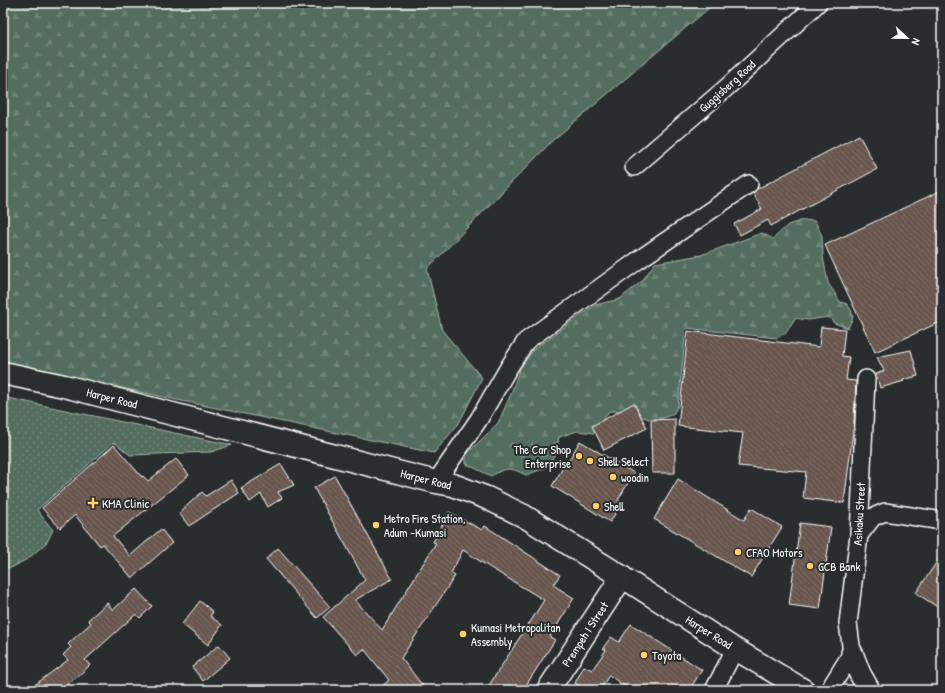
<svg xmlns="http://www.w3.org/2000/svg" width="945" height="693" font-family="'Patrick Hand',sans-serif">
	<style>
		.grass { fill: url(#grass-dots); stroke: #a9b6ae }
		.forest { fill: url(#forest-firs); stroke: #a9b6ae }
		.building { fill: url(#building-back-hatch); stroke: #fff }
		.lines { fill: none; stroke-linecap: round; stroke-linejoin: round }
		.minor-casing { stroke: #fff; stroke-width: 20 }
		.tertiary-casing { stroke: #fff; stroke-width: 24 }
		.secondary-casing { stroke: #fff; stroke-width: 25 }
		.minor { stroke: #2a2d2e; stroke-width: 17 }
		.tertiary { stroke: #2a2d2e; stroke-width: 21 }
		.secondary { stroke: #2a2d2e; stroke-width: 22 }
		.poi-dot { fill: #ffd166; stroke: #2a2d2e; stroke-width: 1.5 }
		.labels { text-anchor: middle; dominant-baseline: central; stroke-width: 4; stroke-linejoin: round; paint-order: stroke }
		.street-label { font-size: 12px; fill: #fff; stroke: #2a2d2e }
		.poi-label { font-size: 12px; fill: #fff; stroke: #2a2d2e; text-anchor: start }
	</style>
	<defs>
		<pattern id="grass-dots" width="8" height="8" patternUnits="userSpaceOnUse"><rect width="8" height="8" fill="#536e5e"/><path d="M2 2h.1M6 6h.1" fill="none" stroke="#6d8476" stroke-width="1.8" stroke-linecap="round"/></pattern>
		<pattern id="forest-firs" width="22" height="20" patternUnits="userSpaceOnUse"><rect width="22" height="20" fill="#536e5e"/><path d="M5 1l3.5 6h-7zM16 11l3.5 6h-7z" fill="#6d8476"/></pattern>
		<pattern id="building-back-hatch" width="6" height="6" patternUnits="userSpaceOnUse"><rect width="6" height="6" fill="#685750"/><path d="M-1 5l2 2M0 0l6 6M5-1l2 2" fill="none" stroke="#7f706a"/></pattern>
	</defs>
	<rect width="100%" height="100%" fill="#2a2d2e"/>
	<filter id="ink" filterUnits="userSpaceOnUse"><feTurbulence type="fractalNoise" baseFrequency=".025" numOctaves="2"/><feDisplacementMap in="SourceGraphic" scale="8" xChannelSelector="R" yChannelSelector="G"/><feConvolveMatrix kernelMatrix="1 2 1 2 8 2 1 2 1" color-interpolation-filters="sRGB"/></filter>
	<g filter="url(#ink)">
		<path class="grass" d="M3,397L232,445L211,452L130,455L114,442L37,510L53,530L47,542L29,558L11,568L3,566Z"/>
		<g class="forest">
			<path d="M3,3H715L553,140L427,269L442,330L482,378L459,423L434,453L177,400L3,362Z"/>
			<path d="M803,220L815,221L822,236L823,257L828,283L836,295L840,302L847,304L851,310L853,317L848,328L834,323L828,317L808,320L795,318L786,333L777,338L686,328L678,406L673,414L663,418L649,419L625,411H609L594,433L577,431L559,437L557,450L548,467L526,475C509,467 507,467 491,476L466,464V455L498,423L511,394L520,368L534,349L595,305L620,299L642,281L655,263L701,255L762,233L773,239L788,225Z"/>
		</g>
		<g class="building">
			<path d="M859,135L877,169L771,226L768,220L740,235L734,224L762,209L753,193L757,189Z"/>
			<path d="M942,190V321L875,352L825,245Z"/>
			<path d="M821,327L845,329L842,356L849,357L846,380L856,381L854,423L844,503L803,498L806,472L738,466L743,433L678,426L688,331L819,347Z"/>
			<path d="M911,350L918,376L903,380L904,381L880,388L876,374L884,371L877,357Z"/>
			<path d="M634,403L647,428L604,450L592,426Z"/>
			<path d="M675,419V473H652L651,420Z"/>
			<path d="M580,441L634,473L618,500L622,503L610,522L552,486L564,466L565,467Z"/>
			<path d="M114,445L142,477L143,476L148,481L176,459L189,475L113,536L130,556L161,529L172,543L132,578L103,544L100,546L75,515L60,528L42,508Z"/>
			<path d="M281,464L294,485L278,492L282,498L268,507L261,494L250,502L241,488Z"/>
			<path d="M335,476L392,579L355,600L382,630L436,543L433,542L449,512L482,530L485,526L560,575L553,585L574,598L550,637L555,640L523,690H486L529,623V624L544,600L489,567L463,550L451,573L455,576L401,658L426,690H378L389,680L364,649L357,655L323,617L365,580L314,488Z"/>
			<path d="M678,479L744,520L751,508L782,527L751,577L654,519Z"/>
			<path d="M231,480L239,493L189,526L179,513L202,492L206,496Z"/>
			<path d="M800,523L831,527L820,609L789,605Z"/>
			<path d="M278,548L330,607L317,618L266,559Z"/>
			<path d="M942,554V610L916,593Z"/>
			<path d="M136,589L152,606L140,618L136,614L85,660L90,665L77,677L59,690H28L68,660L63,655L71,647L68,644L91,623L88,620L107,603L113,610Z"/>
			<path d="M200,601L213,612L210,616L222,625L208,645L182,624Z"/>
			<path d="M631,624L702,670L689,690H630L609,675L600,690H586L575,683L584,666L592,670L606,650L603,648L611,637L619,642Z"/>
			<path d="M219,645L230,658L203,681L192,667Z"/>
		</g>
		<g class="lines">
			<g class="minor-casing">
				<g id="minor">
					<path d="M634,167L726,88L818,3"/>
					<path d="M436,482L479,419L509,367L526,341L637,261L749,184"/>
					<path d="M859,535L873,517L885,512L942,521"/>
					<path d="M714,690L735,649"/>
					<path d="M829,690L852,653L848,623L859,535L866,379"/>
				</g>
			</g>
			<g class="tertiary-casing">
				<g id="tertiary">
					<path d="M622,577L735,649L804,690"/>
					<path d="M852,653L860,674L869,690"/>
				</g>
			</g>
			<g class="secondary-casing">
				<path id="secondary" d="M3,373L64,386L436,482L453,485L487,498L524,516L622,577L548,690"/>
			</g>
			<use href="#minor" class="minor"/>
			<use href="#tertiary" class="tertiary"/>
			<use href="#secondary" class="secondary"/>
		</g>
	</g>
	<g class="poi-dot">
		<circle cx="579" cy="456" r="4"/>
		<circle cx="590" cy="461" r="4"/>
		<circle cx="613" cy="477" r="4"/>
		<path d="M91 497h4v4h4v4h-4v4h-4v-4h-4v-4h4z"/>
		<circle cx="596" cy="506" r="4"/>
		<circle cx="376" cy="525" r="4"/>
		<circle cx="738" cy="552" r="4"/>
		<circle cx="810" cy="566" r="4"/>
		<circle cx="463" cy="634" r="4"/>
		<circle cx="644" cy="655" r="4"/>
	</g>
	<g class="labels">
		<g class="street-label">
			<text transform="translate(727 86) rotate(-42)">Guggisberg Road</text>
			<text transform="translate(112 398) rotate(14)">Harper Road</text>
			<text transform="translate(426 479) rotate(14)">Harper Road</text>
			<text transform="translate(859 514) rotate(-87)">Asikaku Street</text>
			<text transform="translate(709 632) rotate(32)">Harper Road</text>
			<text transform="translate(585 634) rotate(-57)">Prempeh I Street</text>
		</g>
		<g class="poi-label">
			<text x="571" y="449" text-anchor="end">The Car Shop<tspan x="571" dy="14">Enterprise</tspan></text>
			<text x="598" y="461">Shell Select</text>
			<text x="621" y="477">woodin</text>
			<text x="102" y="503">KMA Clinic</text>
			<text x="604" y="506">Shell</text>
			<text x="384" y="518">Metro Fire Station,<tspan x="384" dy="14">Adum -Kumasi</tspan></text>
			<text x="746" y="552">CFAO Motors</text>
			<text x="818" y="566">GCB Bank</text>
			<text x="471" y="627">Kumasi Metropolitan<tspan x="471" dy="14">Assembly</tspan></text>
			<text x="652" y="655">Toyota</text>
		</g>
	</g>
	<rect width="945" height="693" fill="none" stroke="#2a2d2e" stroke-width="16"/>
	<rect x="8" y="8" width="929" height="677" fill="none" stroke="#fff" stroke-width="1.5" filter="url(#ink)"/>
	<g transform="translate(907 38) rotate(112)" stroke="#2a2d2e" stroke-width="3" paint-order="stroke">
	<path d="M0-3L7 15L0 10L-7 15Z" fill="#ffffff"/>
	<text y="-6" font-size="11" font-weight="bold" text-anchor="middle" fill="#ffffff">N</text>
	</g>
</svg>
